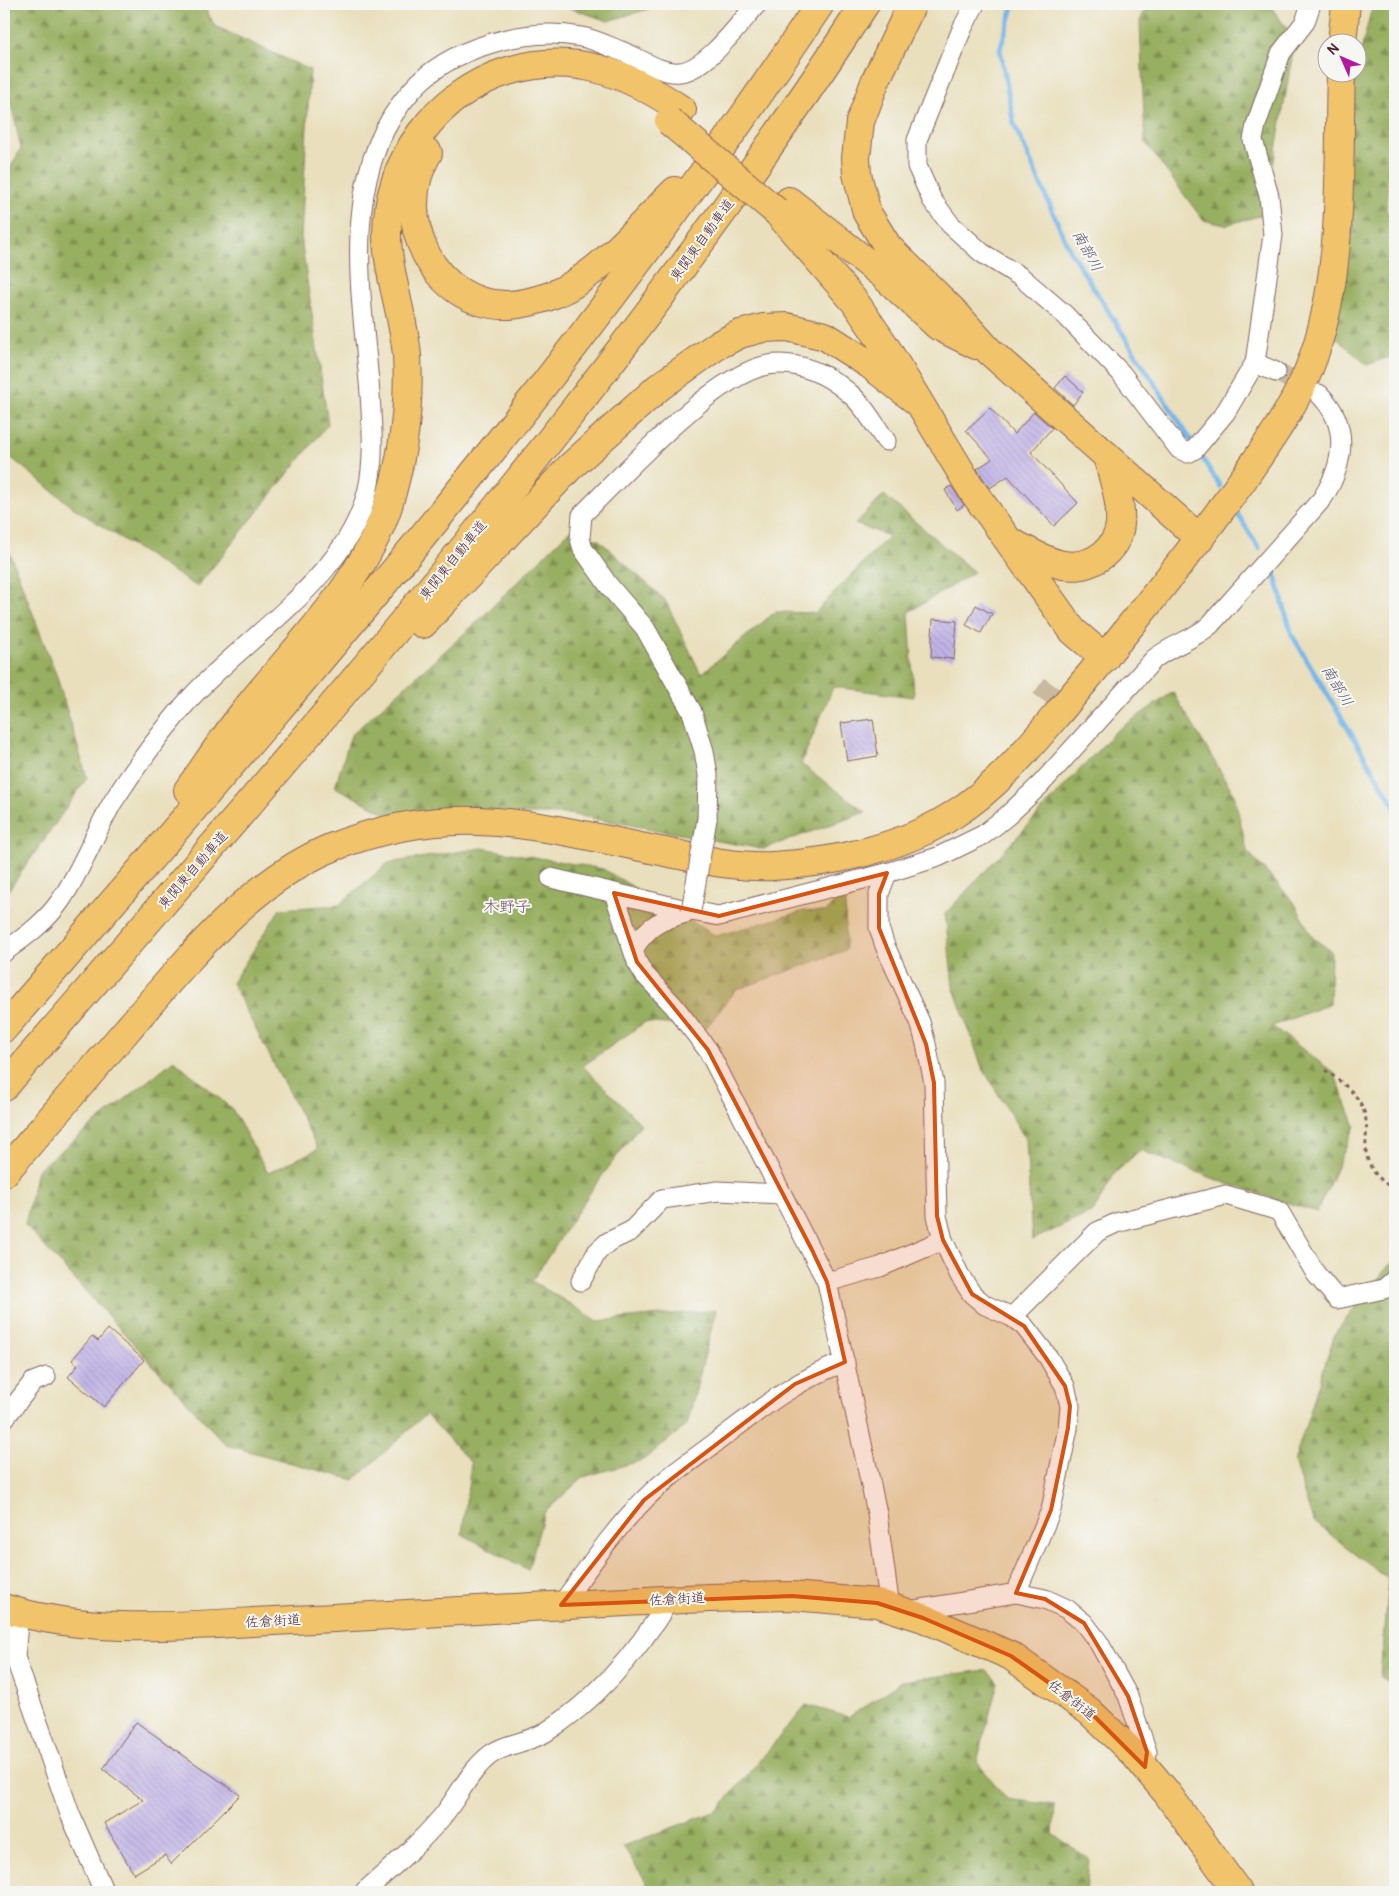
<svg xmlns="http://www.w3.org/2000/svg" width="1399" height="1896" font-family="Pangolin,'Klee One',sans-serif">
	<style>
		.forest { fill: url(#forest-firs); stroke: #706746 }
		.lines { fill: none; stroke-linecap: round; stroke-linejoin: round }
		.stream { stroke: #76b6ea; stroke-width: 5 }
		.building { fill: url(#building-back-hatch) }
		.street-tunnel { stroke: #c9b99f; stroke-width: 19; stroke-dasharray: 19 9; stroke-linecap: butt }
		.street-casing { stroke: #82625e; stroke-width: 21 }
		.primary-casing { stroke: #82625e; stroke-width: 30 }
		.highway-casing { stroke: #82625e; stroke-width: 30 }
		.path { stroke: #82625e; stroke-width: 3; stroke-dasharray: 4 4; stroke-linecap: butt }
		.street { stroke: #fff; stroke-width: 19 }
		.primary { stroke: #f1c36a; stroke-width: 28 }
		.highway { stroke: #f1c36a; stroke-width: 28 }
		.street-bridge-casing { stroke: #82625e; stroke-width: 21; stroke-linecap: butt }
		.highway-bridge-casing { stroke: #82625e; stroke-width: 30; stroke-linecap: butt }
		.street-bridge { stroke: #fff; stroke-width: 19 }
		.highway-bridge { stroke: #f1c36a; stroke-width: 28 }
		.marked { fill: #d8530f; fill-opacity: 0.2; stroke: #d8530f; stroke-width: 4; stroke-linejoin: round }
		.labels { text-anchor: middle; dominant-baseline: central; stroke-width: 4; stroke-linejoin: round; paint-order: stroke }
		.street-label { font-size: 14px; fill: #4a1f2b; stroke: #f6f6f2 }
		.water-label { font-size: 15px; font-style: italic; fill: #59546e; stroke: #f6f6f2 }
		.quarter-label { font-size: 16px; fill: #74536d; stroke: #f6f6f2 }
	</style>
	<defs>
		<pattern id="forest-firs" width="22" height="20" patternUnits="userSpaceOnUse" patternTransform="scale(1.25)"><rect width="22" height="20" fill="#97af60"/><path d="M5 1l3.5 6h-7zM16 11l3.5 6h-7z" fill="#7d8e4f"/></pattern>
		<pattern id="building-back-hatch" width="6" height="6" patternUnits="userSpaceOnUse" patternTransform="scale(1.25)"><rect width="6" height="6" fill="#c1b4e7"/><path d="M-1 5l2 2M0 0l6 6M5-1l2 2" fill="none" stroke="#a79ac6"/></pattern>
	</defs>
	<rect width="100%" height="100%" fill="#f6f6f2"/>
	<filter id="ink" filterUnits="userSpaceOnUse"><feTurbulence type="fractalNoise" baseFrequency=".02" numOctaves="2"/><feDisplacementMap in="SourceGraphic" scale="10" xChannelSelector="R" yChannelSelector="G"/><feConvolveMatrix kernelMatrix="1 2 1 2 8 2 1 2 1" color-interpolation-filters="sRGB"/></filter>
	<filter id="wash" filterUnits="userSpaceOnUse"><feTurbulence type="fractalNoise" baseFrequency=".0096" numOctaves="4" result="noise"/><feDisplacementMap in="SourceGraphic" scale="20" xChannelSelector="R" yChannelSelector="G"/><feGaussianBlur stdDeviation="1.12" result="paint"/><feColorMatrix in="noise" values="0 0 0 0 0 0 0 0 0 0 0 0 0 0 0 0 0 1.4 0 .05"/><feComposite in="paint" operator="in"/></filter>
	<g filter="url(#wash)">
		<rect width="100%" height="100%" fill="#e9dfbc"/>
		<g class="forest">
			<path d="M12,4H203L215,26L310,70L301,239L328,424L197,587L74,508L4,452V180L21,148L4,72V39Z"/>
			<path d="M558,4H665L608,21Z"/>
			<path d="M1148,4H1269L1295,40L1275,156L1263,215L1225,225L1203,220L1145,142L1140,21Z"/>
			<path d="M1373,4H1395V52L1386,210L1395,220V355L1367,365L1331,333L1354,78Z"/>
			<path d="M884,495L974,572L909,612L914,697L833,687L801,764L866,812L763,849L569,814L385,813L335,787L351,735L475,624L570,530L599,540L665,600L701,674L775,612L815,613L889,536L855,524Z"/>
			<path d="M4,538L57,677L87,778L4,897Z"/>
			<path d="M1173,692L1234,794L1247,851L1294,902L1313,938L1331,951L1330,1004L1272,1026L1334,1073L1355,1126L1317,1212L1225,1183L1140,1150L1115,1173L1093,1212L1032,1240L1026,1140L982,1067L953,986L945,914L1115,732Z"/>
			<path d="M482,848L603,869L716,936L804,911L826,912L845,889L846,950L736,990L706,1028L645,1022L583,1066L641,1124L593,1188L532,1281L598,1321L716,1310L687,1425L643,1460L583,1477L544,1513L528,1570L462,1534L471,1463L426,1414L354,1480L226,1445L25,1225L37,1170L174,1060L232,1109L268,1173L318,1149L232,983L280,909L339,905L388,863Z"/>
			<path d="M1395,1262V1686L1380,1677L1388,1579L1313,1521L1294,1462L1335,1333L1390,1264Z"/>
			<path d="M986,1670L998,1682L977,1762L1007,1799L1055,1805L1053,1834L1089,1859L1086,1892H653L623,1846L717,1811L806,1705L849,1717L902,1681Z"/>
		</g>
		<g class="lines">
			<g class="stream">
				<path d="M1014,4L1000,49L1014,124L1070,251L1220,486"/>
				<path d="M1237,513L1259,548"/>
				<path d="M1274,571L1292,635L1395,807"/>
			</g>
		</g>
		<g id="blocks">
			<g class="building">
				<path d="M1065,376L1083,392L1073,405L1055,388Z"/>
				<path d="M990,408L1014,434L1034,412L1052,428L1031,452L1078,503L1054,526L1008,476L990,488L977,469L992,459L966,430Z"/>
				<path d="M951,486L964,505L957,510L945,490Z"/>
				<path d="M976,605L992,614L981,633L966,625Z"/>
				<path d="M933,619L957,621L954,659L931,657Z"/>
				<path d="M873,719L878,756L847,761L841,723Z"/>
				<path d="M108,1329L144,1360L104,1407L68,1377L78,1365L72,1360L92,1336L98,1341Z"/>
				<path d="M136,1722L240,1795L171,1864L165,1855L134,1874L104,1823L143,1800L103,1769Z"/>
			</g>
		</g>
	</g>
	<g filter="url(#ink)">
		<use href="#blocks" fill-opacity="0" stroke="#82625e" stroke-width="1"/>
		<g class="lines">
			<g class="street-tunnel">
				<path d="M1276,372L1313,391"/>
				<path d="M1039,686L1094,726"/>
			</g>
			<g class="street-casing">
				<g id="street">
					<path d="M975,4L962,29L917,140V166L932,200L950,224L982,253L1021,277L1065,315L1121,373L1179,449L1188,453L1195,449L1225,413L1255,363L1273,235L1269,196L1253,140L1256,125L1281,53L1305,22L1311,4"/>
					<path d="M1255,363L1276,372"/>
					<path d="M707,819L708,775L704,751L692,712L645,628L609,586L583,549L580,539L582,515C624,474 712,375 768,365C797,360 827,374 848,392C864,405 874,424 886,441"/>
					<path d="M887,873L879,894V928L885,946L920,1022L926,1044L934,1083L937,1216L943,1240L960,1276L972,1294L985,1305L1012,1317L1024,1326L1048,1357L1065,1386L1070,1406L1068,1428L1051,1510L1016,1593"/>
					<path d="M551,878L691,911L719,916L887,873L938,857L983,835L1007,816L1040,785L1154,659C1172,645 1193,640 1210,625L1322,499C1344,465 1351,425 1319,394"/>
					<path d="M614,893L637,962L644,974L674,1006L708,1050L827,1282L877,1513L890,1608"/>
					<path d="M634,948C650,923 662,920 689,912"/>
					<path d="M4,952C25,937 46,922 61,900C82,869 95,832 114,800C134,769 157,738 181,709C238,640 344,583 367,493C375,462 372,426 370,394C362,292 337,174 412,90C449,48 526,26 581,37C594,39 608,46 621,51C639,57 659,74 680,72C706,70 740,23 757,4"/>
					<path d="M581,1281L597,1252L608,1242L631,1231L662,1199L718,1191L781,1194"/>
					<path d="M827,1282L880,1267L943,1240"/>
					<path d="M1012,1317L1097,1232L1116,1223L1226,1195L1279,1211L1316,1274L1337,1299L1384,1289L1395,1279"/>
					<path d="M4,1419L33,1382L46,1377"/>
					<path d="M561,1605C587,1570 612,1532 643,1501C663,1480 688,1463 711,1446C754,1414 794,1380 845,1362"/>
					<path d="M908,1611L1016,1593L1045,1599L1067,1609L1084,1623L1099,1643L1128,1696L1147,1752L1145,1767"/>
					<path d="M19,1613L15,1657L70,1814L104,1892"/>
					<path d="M364,1892C391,1868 418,1845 441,1818C458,1798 469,1771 490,1755C504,1744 530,1742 546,1732C598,1699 638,1651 670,1599"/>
				</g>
			</g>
			<g class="primary-casing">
				<path id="primary" d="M4,1608C96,1637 198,1624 293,1620C432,1613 570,1604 709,1598L792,1596L877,1603L923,1618L1011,1656L1089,1711L1135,1755L1167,1793L1238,1892"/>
			</g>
			<g class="highway-casing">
				<g id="highway">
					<path d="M912,4L875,82L860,122L856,158L857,174L867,213L888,247L955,313L989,351L1200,539"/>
					<path d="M1342,42L1346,4"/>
					<path d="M428,153C390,216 433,308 510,305C522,304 535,301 547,297C596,280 639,226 675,191"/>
					<path d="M789,201L883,275L938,326L976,345"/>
					<path d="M777,212L855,302L885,346L972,490L1073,631L1105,658"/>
					<path d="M1013,543C1043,559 1073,579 1104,554C1113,546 1119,536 1120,524C1122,502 1113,478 1107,456"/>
					<path d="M423,624L570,467L659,387L718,345L740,334L763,328L787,327L825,336L869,364L919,403"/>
					<path d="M188,790C208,762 227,733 248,707C296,647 362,583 387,509C403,459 410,408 407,356C404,317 387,272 387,234C387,160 437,93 508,71C574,51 627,73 682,110"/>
					<path d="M4,1028C291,696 577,371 820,4"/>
					<path d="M4,1087C306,738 614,392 865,4"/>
					<path d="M4,1173C45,1125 86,1078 127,1030C185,963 249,881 333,847C379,829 430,819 479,821C541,823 604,840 665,852C700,859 737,868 773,866C833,863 902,848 953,815C996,788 1027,750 1059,712C1085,681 1110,651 1135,620C1173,573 1209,527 1244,478C1270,440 1298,402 1313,358C1345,267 1338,167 1341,72"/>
				</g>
			</g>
			<path class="path" d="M1325,1070C1336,1078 1349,1087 1357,1098C1382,1132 1343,1157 1395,1190"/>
			<use href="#street" class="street"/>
			<use href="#primary" class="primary"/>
			<use href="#highway" class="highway"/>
			<g class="street-bridge-casing">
				<path id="street-bridge" d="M691,911L707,819"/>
			</g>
			<g class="highway-bridge-casing">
				<path id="highway-bridge" d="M669,121L777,212"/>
			</g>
			<use href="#street-bridge" class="street-bridge"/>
			<use href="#highway-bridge" class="highway-bridge"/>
		</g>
	</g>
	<path class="marked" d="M887,873L879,894V928L926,1044L934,1083L937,1216L943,1240L972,1294L1024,1326L1065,1386L1070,1406L1068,1428L1051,1510L1016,1593L1045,1599L1084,1623L1128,1696L1147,1752L1145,1767L1089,1711L1011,1656L923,1618L877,1603L792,1596L561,1605L644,1500L795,1384L845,1362L827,1282L812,1250L708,1050L637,962L614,893L719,916Z"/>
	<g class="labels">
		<g class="street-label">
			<text transform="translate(702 240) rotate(-54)">東関東自動車道</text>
			<text transform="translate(453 560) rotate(-51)">東関東自動車道</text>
			<text transform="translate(193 870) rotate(-49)">東関東自動車道</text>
			<text transform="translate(677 1599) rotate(-3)">佐倉街道</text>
			<text transform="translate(273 1621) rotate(-3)">佐倉街道</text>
			<text transform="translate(1072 1700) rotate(38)">佐倉街道</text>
		</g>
		<g class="water-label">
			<text transform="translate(1087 251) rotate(61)">南部川</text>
			<text transform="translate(1337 686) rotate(59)">南部川</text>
		</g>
		<g class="quarter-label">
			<text x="507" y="907">木野子</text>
		</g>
	</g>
	<rect width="1399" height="1896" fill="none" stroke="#f6f6f2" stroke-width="20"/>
	<g transform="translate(1342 58) rotate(315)"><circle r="24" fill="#f6f6f2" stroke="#b1a0a2"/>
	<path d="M0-4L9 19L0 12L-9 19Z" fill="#b5179e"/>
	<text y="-8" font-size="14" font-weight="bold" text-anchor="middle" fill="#4a1f2b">N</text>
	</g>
</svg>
